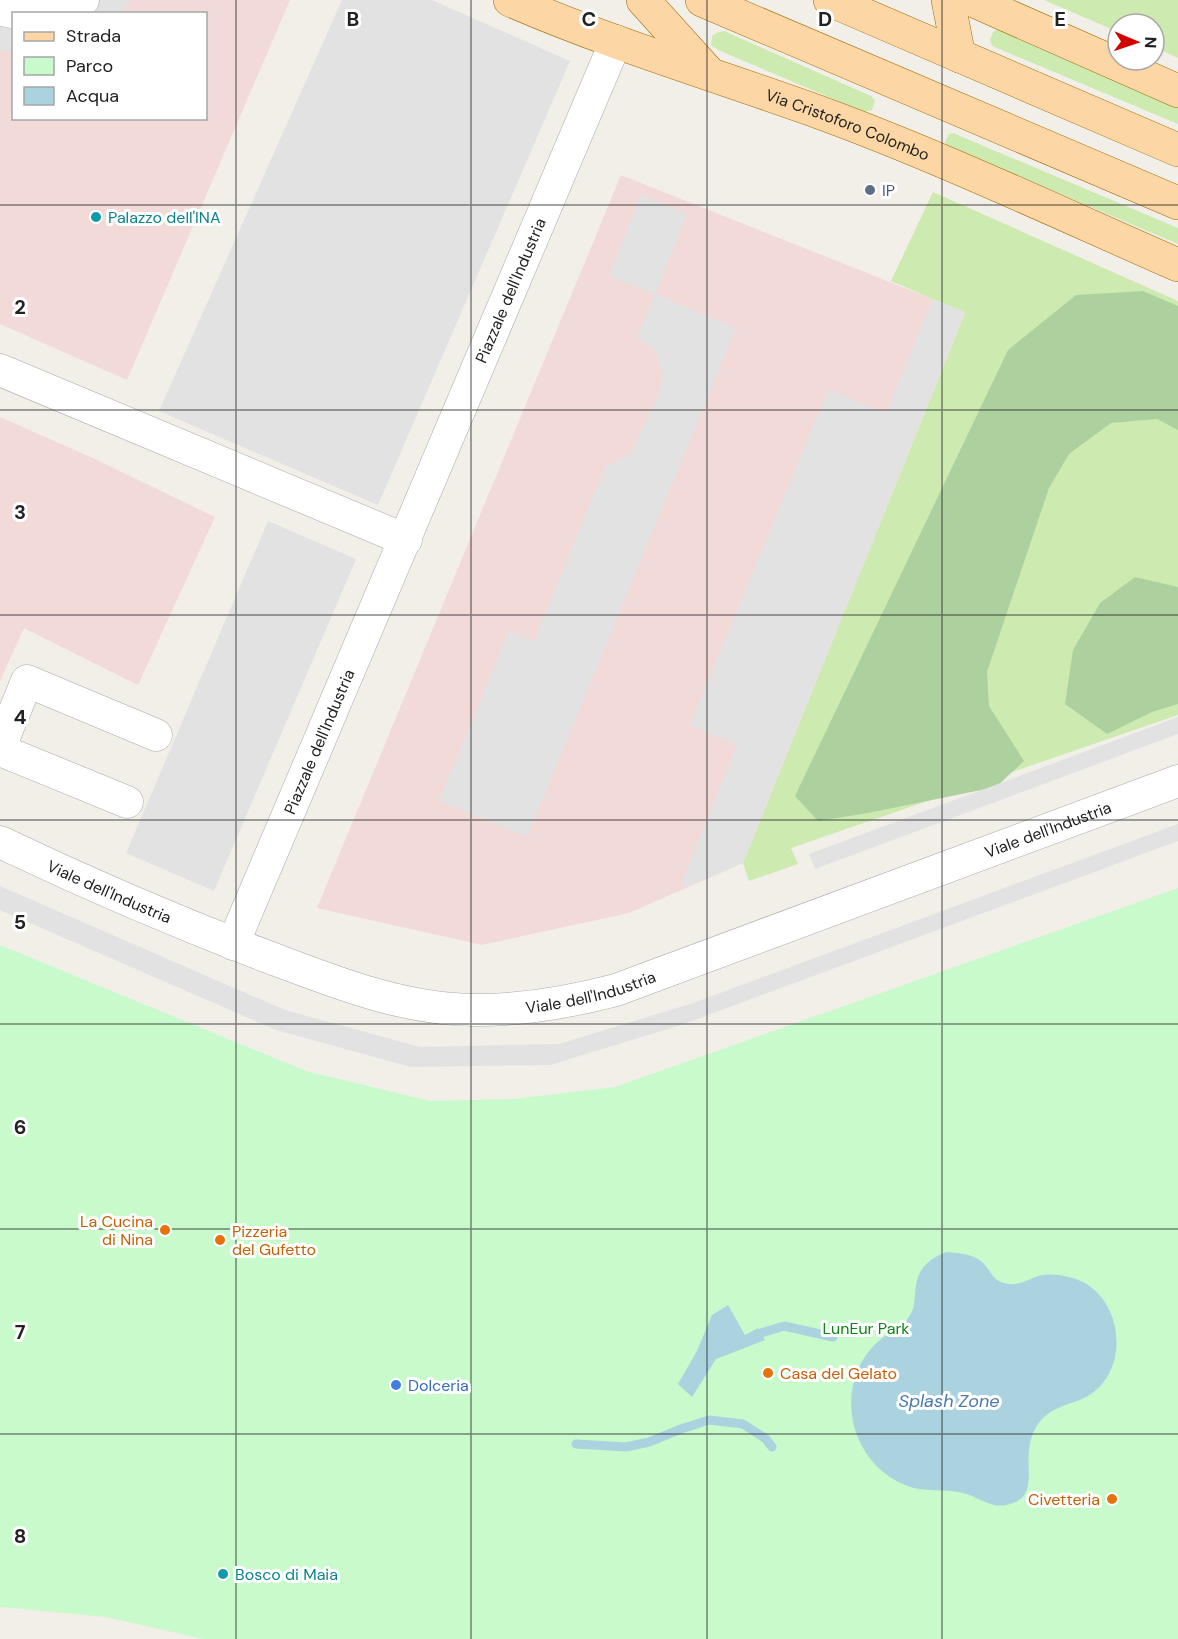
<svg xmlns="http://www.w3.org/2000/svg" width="1178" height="1639" font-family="'DM Sans',sans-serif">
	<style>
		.commercial { fill: #f2dad9; fill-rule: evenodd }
		.grass { fill: #cdebb0 }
		.forest { fill: #add19e }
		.park { fill: #c8facc }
		.parking { fill: #e2e2e2 }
		.water { fill: #aad3df }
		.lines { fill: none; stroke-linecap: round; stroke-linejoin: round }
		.stream { stroke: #aad3df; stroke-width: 9 }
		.minor-casing { stroke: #a9a9a9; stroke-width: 33 }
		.major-casing { stroke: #a06b00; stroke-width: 34 }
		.minor { stroke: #fff; stroke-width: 32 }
		.major { stroke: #fcd6a4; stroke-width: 33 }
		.grid { fill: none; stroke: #222; stroke-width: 1.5; stroke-opacity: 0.55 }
		.service-dot { fill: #5c6f8a; stroke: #fff; stroke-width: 2 }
		.culture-dot { fill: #0f9aa8; stroke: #fff; stroke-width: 2 }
		.food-dot { fill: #e8710a; stroke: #fff; stroke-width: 2 }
		.shop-dot { fill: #3f7fe0; stroke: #fff; stroke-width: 2 }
		.labels { text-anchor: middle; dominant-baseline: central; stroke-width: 6; stroke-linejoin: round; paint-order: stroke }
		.street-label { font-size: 16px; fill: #222; stroke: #fff }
		.service-label { font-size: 16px; fill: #4e5e75; stroke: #fff; text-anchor: start }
		.culture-label { font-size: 16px; fill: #0d838f; stroke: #fff; text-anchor: start }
		.food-label { font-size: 16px; fill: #c56008; stroke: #fff; text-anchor: end }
		.park-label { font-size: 16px; fill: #0c8416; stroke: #fff }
		.shop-label { font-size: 16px; fill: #366cbe; stroke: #fff; text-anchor: start }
		.water-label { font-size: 18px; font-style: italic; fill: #4a7aab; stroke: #fff }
		.grid-label { font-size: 20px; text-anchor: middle; font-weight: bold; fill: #222; stroke: #fff; stroke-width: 6; stroke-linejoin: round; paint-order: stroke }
	</style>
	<rect width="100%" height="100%" fill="#f2efe9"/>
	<g class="commercial">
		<path d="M0,0H290L127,380L0,324ZM14,14H206V118H14Z"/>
		<path d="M621,175L965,312L743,863L629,913L482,945L317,908Z"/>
		<path d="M0,417L95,459L215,517L138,685L24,628L0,681Z"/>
	</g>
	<g class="grass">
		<path d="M1044,0H1178V58L1154,47V24H1118V32Z"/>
		<path d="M996,30L1004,31L1178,107V124L992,46L990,40L993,32Z"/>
		<path d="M724,31L871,96L875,100L872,110L864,112L718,50L711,45L712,36L716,33Z"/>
		<path d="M953,133L1178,228V244L947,146L945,142L949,134Z"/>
		<path d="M933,192L1178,301V715L791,848L798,864L749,881L743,863L965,313L891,281Z"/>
	</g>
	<g class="forest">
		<path d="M1143,291L1178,306V430L1157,419L1111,423L1069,454L1049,488L987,672L989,706L1024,761L996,787L868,813L818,821L795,796L1008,350L1076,295Z"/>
		<path d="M1135,577L1178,587V704L1152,712L1107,734L1065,704L1073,650L1100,603Z"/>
	</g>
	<path class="park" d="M1178,888V1639H203L106,1617L0,1607V945L306,1071L430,1101L512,1099L615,1087Z"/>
	<g class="parking">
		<path d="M0,0H132L119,13L14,14L13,51L8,52L0,50Z"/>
		<path d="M342,0H432L570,61L378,505L159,411Z"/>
		<path d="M641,194L687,214L655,294L736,328L527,837L439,801L509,631L534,641L606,465L630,455L660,392L662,372L657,352L637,337L655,294L609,276Z"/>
		<path d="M933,299L965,312L743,863L687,887L681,884L737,745L690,725L828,390L886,413Z"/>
		<path d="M268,521L356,559L214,891L126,853Z"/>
		<path d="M1178,717V734L815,869L809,854Z"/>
		<path d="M1178,824V841L684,1024L550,1065L411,1067L276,1030L0,910V886L285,1010L420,1047L559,1044L693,1003Z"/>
	</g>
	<g class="water">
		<path d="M947,1252C960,1253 976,1254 985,1265C991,1272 994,1281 1004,1283C1017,1287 1027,1280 1038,1276C1051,1272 1071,1276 1083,1282C1126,1305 1129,1376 1084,1398C1071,1404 1054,1407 1043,1418C1035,1426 1030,1438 1029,1450C1026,1470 1037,1497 1010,1504C991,1510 980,1497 963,1493C944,1488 923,1493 905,1485C861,1467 840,1415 857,1372C862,1359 871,1347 881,1339C890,1332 903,1327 909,1317C914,1310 914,1303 915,1295C916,1271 925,1260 947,1252Z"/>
		<path d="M728,1305L745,1335L758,1328L765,1340L716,1359L692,1397L678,1384L697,1351L712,1315Z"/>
	</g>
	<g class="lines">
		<g class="stream">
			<path d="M761,1333L784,1326L833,1337"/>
			<path d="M576,1444L626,1447L649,1442L681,1429L709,1420L743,1424L766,1439L772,1447"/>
		</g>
		<g class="minor-casing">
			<g id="minor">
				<path d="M0,9C24,17 63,14 83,0"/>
				<path d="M0,370L406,540"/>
				<path d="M0,747L27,681L156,735"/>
				<path d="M0,750L127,802"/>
				<path id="s1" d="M0,842C86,883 174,921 263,955C332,981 402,1010 477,1010C525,1010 570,1002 616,990L1178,781"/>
				<path id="s2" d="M233,944L616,41"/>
			</g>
		</g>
		<g class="major-casing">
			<g id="major">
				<path id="s3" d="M510,0C609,43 712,74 813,110C937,155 1057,212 1178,265"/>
				<path d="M643,0L708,72"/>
				<path d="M702,0L1178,203"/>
				<path d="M830,0L1178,150"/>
				<path d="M948,0L959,56"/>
				<path d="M972,0L1178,91"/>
			</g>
		</g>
		<use href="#minor" class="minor"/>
		<use href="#major" class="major"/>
	</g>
	<path class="grid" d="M236,0V1639M471,0V1639M707,0V1639M942,0V1639M0,205H1178M0,410H1178M0,615H1178M0,820H1178M0,1024H1178M0,1229H1178M0,1434H1178"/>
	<circle class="service-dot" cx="870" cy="190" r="6"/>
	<g class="culture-dot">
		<circle cx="96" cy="217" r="6"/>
		<circle cx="223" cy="1574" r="6"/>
	</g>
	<g class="food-dot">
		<circle cx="165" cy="1230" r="6"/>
		<circle cx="220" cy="1240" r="6"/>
		<circle cx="768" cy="1373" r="6"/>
		<circle cx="1112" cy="1499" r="6"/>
	</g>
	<circle class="shop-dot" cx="396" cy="1385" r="6"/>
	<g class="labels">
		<g class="street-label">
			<text stroke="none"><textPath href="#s3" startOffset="360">Via Cristoforo Colombo</textPath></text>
			<text stroke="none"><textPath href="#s2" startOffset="710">Piazzale dell'Industria</textPath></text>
			<text stroke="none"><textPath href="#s2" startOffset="220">Piazzale dell'Industria</textPath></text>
			<text stroke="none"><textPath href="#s1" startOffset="1110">Viale dell'Industria</textPath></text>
			<text stroke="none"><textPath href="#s1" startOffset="120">Viale dell'Industria</textPath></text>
			<text stroke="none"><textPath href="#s1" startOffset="624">Viale dell'Industria</textPath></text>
		</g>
		<g class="service-label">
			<text x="882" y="190">IP</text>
		</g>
		<g class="culture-label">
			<text x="108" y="217">Palazzo dell'INA</text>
			<text x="235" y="1574">Bosco di Maia</text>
		</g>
		<g class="food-label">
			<text x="153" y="1221">La Cucina<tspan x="153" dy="18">di Nina</tspan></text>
			<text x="232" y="1231" text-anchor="start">Pizzeria<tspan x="232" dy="18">del Gufetto</tspan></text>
			<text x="780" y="1373" text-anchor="start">Casa del Gelato</text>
			<text x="1100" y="1499">Civetteria</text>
		</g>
		<g class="park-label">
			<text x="866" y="1328">LunEur Park</text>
		</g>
		<g class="shop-label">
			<text x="408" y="1385">Dolceria</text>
		</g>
		<g class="water-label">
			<text x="949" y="1401">Splash Zone</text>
		</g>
	</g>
	<g class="grid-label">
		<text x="353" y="26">B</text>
		<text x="589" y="26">C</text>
		<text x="825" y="26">D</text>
		<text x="1060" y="26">E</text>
		<text x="20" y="314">2</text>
		<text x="20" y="519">3</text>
		<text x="20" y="724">4</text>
		<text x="20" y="929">5</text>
		<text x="20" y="1134">6</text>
		<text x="20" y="1339">7</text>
		<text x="20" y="1543">8</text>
	</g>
	<rect x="12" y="12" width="195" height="108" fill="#ffffff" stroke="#a7a7a7" stroke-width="1.5"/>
	<rect x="24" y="32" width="30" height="9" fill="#fcd6a4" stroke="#a7a7a7" stroke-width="1.5"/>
	<text x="66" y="42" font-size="18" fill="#222222">Strada</text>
	<rect x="24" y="57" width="30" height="18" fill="#c8facc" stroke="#a7a7a7" stroke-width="1.5"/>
	<text x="66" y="72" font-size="18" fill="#222222">Parco</text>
	<rect x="24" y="87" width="30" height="18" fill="#aad3df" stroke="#a7a7a7" stroke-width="1.5"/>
	<text x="66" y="102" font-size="18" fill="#222222">Acqua</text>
	<g transform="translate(1136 42) rotate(92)"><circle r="28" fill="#ffffff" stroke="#a7a7a7" stroke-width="1.5"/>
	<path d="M0-4.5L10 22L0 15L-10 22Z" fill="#d40000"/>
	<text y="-9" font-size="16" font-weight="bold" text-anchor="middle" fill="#222222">N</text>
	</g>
</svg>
